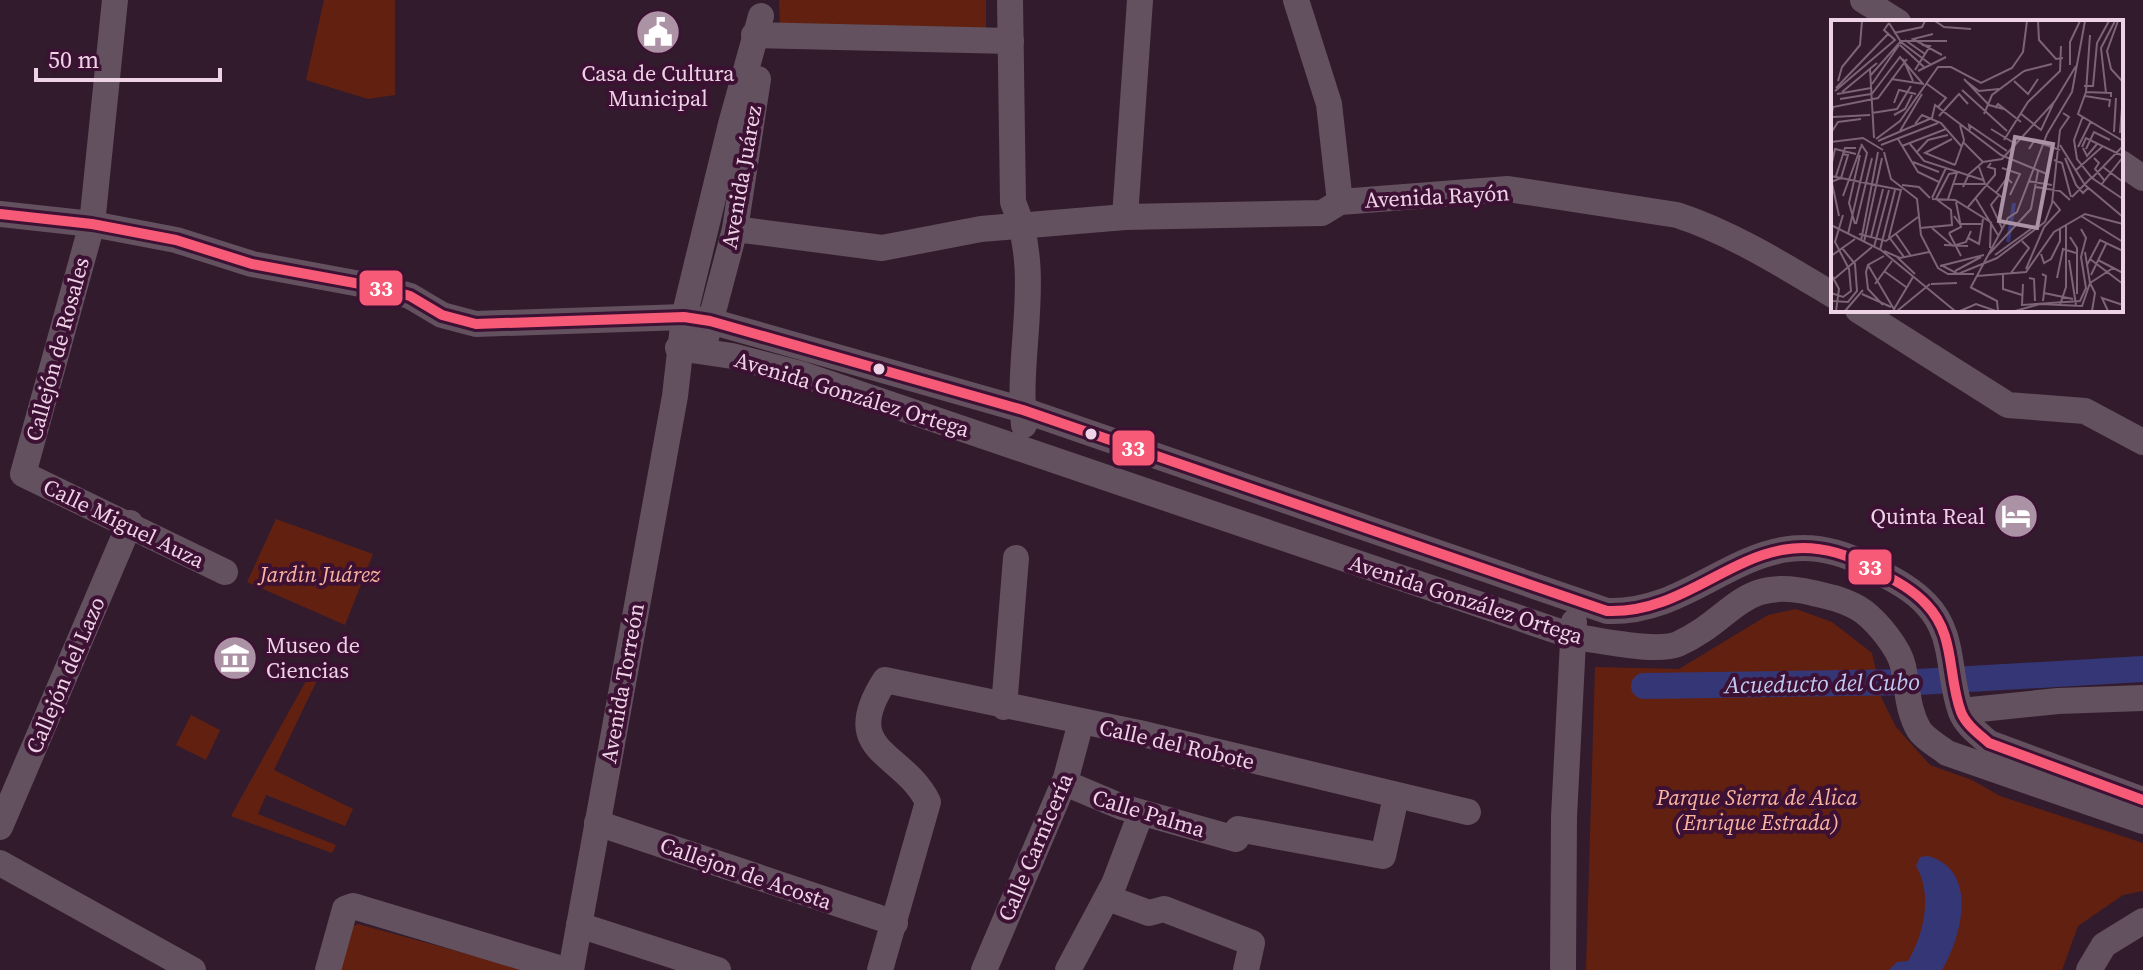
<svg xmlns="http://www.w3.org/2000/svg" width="2143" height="970" font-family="'Source Serif 4',serif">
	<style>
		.green { fill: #622110 }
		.water { fill: #353676 }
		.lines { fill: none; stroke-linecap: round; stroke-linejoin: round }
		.canal { stroke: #353676; stroke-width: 26 }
		.minor { stroke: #63515f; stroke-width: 26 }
		.bus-1-casing { stroke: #3c1133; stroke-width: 16 }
		.bus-1 { stroke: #f75a77; stroke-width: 10 }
		.bus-dot { fill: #eed2e6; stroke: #3c1133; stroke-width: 3 }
		.labels { text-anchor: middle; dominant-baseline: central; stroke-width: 8; stroke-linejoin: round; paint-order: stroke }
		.poi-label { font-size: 22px; fill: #eed2e6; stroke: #3c1133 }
		.street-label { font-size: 22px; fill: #eed2e6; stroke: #3c1133 }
		.park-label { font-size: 22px; font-style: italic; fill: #fab4a0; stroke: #3c1133 }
		.water-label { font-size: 24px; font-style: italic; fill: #c1c9f2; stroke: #3c1133 }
		.inset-river { fill: none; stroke: #353676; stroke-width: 4 }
		.inset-road { fill: none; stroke: #7d6477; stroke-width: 2 }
		.view { fill: #ac92a5; fill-opacity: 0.15; stroke: #ac92a5; stroke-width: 4 }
		.inset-edge { fill: none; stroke: #eed2e6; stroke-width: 4 }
		.line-badge { stroke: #3c1133; stroke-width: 3 }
		.badge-label { font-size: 22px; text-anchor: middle; font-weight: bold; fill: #fff }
	</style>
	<rect width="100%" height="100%" fill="#321b2d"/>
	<g class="green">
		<path d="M324,0H395V95L368,99L306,80Z"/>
		<path d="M779,0H986V32L780,24Z"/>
		<path d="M276,519L373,554L345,625L247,582Z"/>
		<path d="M1796,609L1832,622L1872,653L1882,699L1896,727L1930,765L1972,780L2000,796L2143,843V891L2123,895L2078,926L2062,970H1586L1595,667L1679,669L1768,615Z"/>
		<path d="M312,670L320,674L274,770L353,809L345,826L266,795L258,814L336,845L332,853L231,816Z"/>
		<path d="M191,715L220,730L206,760L176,745Z"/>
		<path d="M358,924L525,970H336L348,928Z"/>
	</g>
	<path class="water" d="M1928,856C1979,870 1962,937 1942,970H1889L1897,962L1908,961C1924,935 1933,894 1916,866L1920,857Z"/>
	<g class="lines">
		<path class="canal" d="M1644,686L1918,682L2143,669"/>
		<g class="minor">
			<path d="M115,0L92,224L23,474L225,572"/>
			<path d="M1010,0L1013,202C1044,274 1016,350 1024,425"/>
			<path d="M1296,0L1329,104L1340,202"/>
			<path d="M1863,0L1898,22"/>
			<path d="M754,35L1011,41"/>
			<path d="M2121,163L2143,178"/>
			<path d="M0,214L92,224L176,240L252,264L382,288L410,296L442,315L476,324L684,317L710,321L1023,410L1607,611C1706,615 1758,505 1870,567C1890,578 1910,587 1926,604C1956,635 1947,674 1961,712C1966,725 1979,734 1989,743L2143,800"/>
			<path d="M1125,217L1140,0"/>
			<path d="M735,229L882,248L981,229L1125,217L1322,213L1340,202L1508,189L1677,215C1732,233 1783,265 1833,295"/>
			<path d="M1858,310L2008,405L2085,411L2143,442"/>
			<path d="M706,338L735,229L758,79"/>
			<path d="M678,348L732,356L801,374L1575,637C1601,640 1655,653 1678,644C1734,619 1741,575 1813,593C1831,597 1849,601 1864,612C1878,623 1899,648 1903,666C1908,689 1907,709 1919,730C1925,739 1938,746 1947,753L2143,821"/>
			<path d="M1004,707L1016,558"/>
			<path d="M1961,711L2058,701L2143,698"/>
			<path d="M1065,783L1122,807L1236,839L1238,829L1383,856L1396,797"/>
			<path d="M597,823L895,923"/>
			<path d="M0,827L130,523"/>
			<path d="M0,863L193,970"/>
			<path d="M1108,898L1149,913L1164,909L1252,943L1246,970"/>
			<path d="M579,925L718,970"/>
			<path d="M328,970L345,909L353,906L565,970"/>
			<path d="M571,970L675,396L684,317L731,124L761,16"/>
			<path d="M880,970L928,802C902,750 838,753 885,680L1139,733L1468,812"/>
			<path d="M984,970L1066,778L1081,722"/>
			<path d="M1068,970L1114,884L1141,813"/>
			<path d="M1563,970L1564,817L1574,622"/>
			<path d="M2089,970L2104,945L2143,921"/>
		</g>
		<g class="bus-1-casing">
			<path id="bus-1" d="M0,214L92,224L176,240L252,264L382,288L410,296L442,315L476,324L684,317L710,321L1023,410L1607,611C1706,615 1758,505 1870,567C1890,578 1910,587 1926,604C1956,635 1947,674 1961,712C1966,725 1979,734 1989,743L2143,800"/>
		</g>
		<use href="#bus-1" class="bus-1"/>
	</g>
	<defs>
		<g id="civic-disc" transform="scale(2.3)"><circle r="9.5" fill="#ac92a5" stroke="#3c1133"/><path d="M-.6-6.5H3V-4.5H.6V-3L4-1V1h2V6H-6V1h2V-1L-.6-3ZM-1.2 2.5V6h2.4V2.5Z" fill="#fff"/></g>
		<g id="hotel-disc" transform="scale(2.3)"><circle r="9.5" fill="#ac92a5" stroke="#3c1133"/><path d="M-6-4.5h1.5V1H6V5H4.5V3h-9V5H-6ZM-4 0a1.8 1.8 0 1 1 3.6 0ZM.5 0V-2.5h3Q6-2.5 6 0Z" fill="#fff"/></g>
		<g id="museum-disc" transform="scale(2.3)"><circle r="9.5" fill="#ac92a5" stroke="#3c1133"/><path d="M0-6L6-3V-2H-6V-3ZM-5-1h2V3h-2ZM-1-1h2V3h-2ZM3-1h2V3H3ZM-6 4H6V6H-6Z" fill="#fff"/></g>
	</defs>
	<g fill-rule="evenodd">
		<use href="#civic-disc" x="658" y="32"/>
		<use href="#hotel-disc" x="2016" y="516"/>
		<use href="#museum-disc" x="235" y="658"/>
	</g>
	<g class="bus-dot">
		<circle cx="879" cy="369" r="7"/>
		<circle cx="1091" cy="434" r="7"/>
	</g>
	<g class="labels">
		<g class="poi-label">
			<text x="658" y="73">Casa de Cultura<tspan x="658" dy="25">Municipal</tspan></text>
			<text x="1985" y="516" text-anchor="end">Quinta Real</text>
			<text x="266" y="645" text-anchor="start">Museo de<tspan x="266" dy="25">Ciencias</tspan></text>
		</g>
		<g class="street-label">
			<text transform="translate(741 177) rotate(-80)">Avenida Juárez</text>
			<text transform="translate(1437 196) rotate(-3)">Avenida Rayón</text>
			<text transform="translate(57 349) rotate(-75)">Callejón de Rosales</text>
			<text transform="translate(852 394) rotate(17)">Avenida González Ortega</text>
			<text transform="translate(124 523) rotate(26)">Calle Miguel Auza</text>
			<text transform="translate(1466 599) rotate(18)">Avenida González Ortega</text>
			<text transform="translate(65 675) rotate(-67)">Callejón del Lazo</text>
			<text transform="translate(622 683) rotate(-80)">Avenida Torreón</text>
			<text transform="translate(1177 744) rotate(13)">Calle del Robote</text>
			<text transform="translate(1149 813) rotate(17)">Calle Palma</text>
			<text transform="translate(1035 847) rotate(-67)">Calle Carnicería</text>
			<text transform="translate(746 873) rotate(19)">Callejon de Acosta</text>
		</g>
		<g class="park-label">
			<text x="320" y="574">Jardin Juárez</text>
			<text x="1757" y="797">Parque Sierra de Alica<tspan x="1757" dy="25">(Enrique Estrada)</tspan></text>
		</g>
		<g class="water-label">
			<text transform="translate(1822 683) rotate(-1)">Acueducto del Cubo</text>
		</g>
	</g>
	<g transform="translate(1831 20)">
		<rect width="292" height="292" fill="#321b2d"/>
		<path class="inset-river" d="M177,222L183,183"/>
		<path class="inset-road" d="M104,1L113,7L140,9M207,1L208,20L225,39L232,38M287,1L276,31L280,49L292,62M58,3L70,22L99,44M63,13L91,7L94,1M102,14L82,19L111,35M74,20L94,34M69,25L94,48M72,39L82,61M239,45V22L249,1M39,49L43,118M84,50L99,26L91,25M87,51L115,37M193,51L221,44M39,56L70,21H116M60,59L93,64M133,59L158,85L173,89M7,61L11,47L29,25L31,1M183,61L197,74L207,59M136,62L148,71L168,69M41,64L68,25M96,64L115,78L107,87M253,66H262L266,23L278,1M5,68L58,13M131,70L176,111M4,71L64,20L53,10L58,3M11,72L46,43M255,72L247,94L292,121M255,72L259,15M255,72L280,73V77M275,73L270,28L284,1M6,74L40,68M40,75L69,37L92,64M254,76L279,80L278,87M9,79L40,74M63,83L68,70L85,74M164,88L167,84L190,102M41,93L66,89L80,66M189,93L210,110L223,82M153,94L161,75L193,51M63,95L74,89L81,75M108,96L128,74L137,84M252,96L243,120L246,139L261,158L292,179M2,97L39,95M0,98L2,87L47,78L76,39M84,104L91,95L110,103L131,127M160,109L183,123M139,110L138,105L176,131M69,111L91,74M283,112L285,78M0,113L7,102L30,99M289,113L292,75M45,119L69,101L107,47H120L150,63L181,48L192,32L196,1M67,119L87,152L108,162M121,119L94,133L124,145M173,120L197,82L229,51L230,26M47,121L101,98L104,85L170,135L216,154M0,122L32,118L52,130M132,122L152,142M79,124L93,141L152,160M50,125L107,103M229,125L254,165L292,197M71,126L115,109M247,127L260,101M251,127L255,118L292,136M252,128L256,136L266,124M198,129L203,121L229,130M255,129L263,112L279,120M53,132L60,159L86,179L90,215L107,248L117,254H143M85,133L97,120L117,115M234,138L245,165L252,173L257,168M263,138L268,143L264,149L273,160M223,140L231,143L240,177M82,142L108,152M124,145L133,120L129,105M0,147L4,129L25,134M148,147L154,164L172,178M272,147L292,162M171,148L189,154L179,175M244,151L272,126M0,156L70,170L58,217L73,237M5,156L14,128H25M261,158L292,126M197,161L221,165M0,162L10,158L17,135L11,134M1,163L8,196M123,164H154M71,165L88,167L99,178M270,165L292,137M132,167L138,154L152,142L171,139L224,81L245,46M205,167L229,171L239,180M165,173L176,158L181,163M168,175L160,185L171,208M12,176L31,124M241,177L260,158M101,178L115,148M101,179L124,180L161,203M117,179L126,153M145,179L167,215M137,187L164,155V149L157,147L160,143M123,196L129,204H150M250,196L292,222M24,204L18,183L29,135M25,204L41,138M0,205L50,230L124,291M89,208L121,205L120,190L105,179L118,154L129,152M101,208L122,226L135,222L140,211M118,213L130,207L125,182M118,213L130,236M17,214L36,133L30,124M28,214L55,221L87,197M65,214L80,236M40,217L52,169M239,217L246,228V274M137,218L148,224L152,199M30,221L47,132M33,222L51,138M113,225L137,226M43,227L58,170M159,228L160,202M49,230L64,170M53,231L69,238L98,232M158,234L200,189L207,151M210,234L213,243L220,239L229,221V209M164,235L200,209M0,236L24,219M66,237L84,254M259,239L292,264M238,240L245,285M267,240L292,253M37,245L64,291M110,245L127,254L166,238L214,202L221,183L229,110L238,97L232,93M256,245L269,220L292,231M109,246L153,235M195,249L213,207L229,190L222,181M53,251L75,267M124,251L150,237M180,253L198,228L191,221M0,254L8,269L5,291M211,254L215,256L212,281M172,255V269L191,275M260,255L275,224M146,256L195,252L223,212L254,194L292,204M198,258L203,259L204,281M226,258L232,229L245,233M3,259L41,227M259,263L264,273L261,291M259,263L282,248M44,264L61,241M100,264L126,263M192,264L191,285L249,281L255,268L250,237L255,218L250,209M139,267L166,281L167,291M140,267L177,198L186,192L216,114L241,72L254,1M0,273L12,277L20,271L18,249L4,222L12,195M213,273L242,279M31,274L60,287M0,281L17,282L26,271L24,244L11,228M52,285L37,269L35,252L37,245L53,236M229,285L235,267V205M63,289L82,257M14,291L32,270M66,291L99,264M129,291L145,284L165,291M184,291L209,284L251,286L259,263L254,232M277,291L271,278L292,285"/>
		<path class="view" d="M184,117L222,124L206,208L168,201Z"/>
		<rect width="292" height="292" class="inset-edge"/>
	</g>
	<g class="line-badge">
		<rect x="358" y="269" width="46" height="38" rx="8" fill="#f75a77"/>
		<rect x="1111" y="429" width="45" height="38" rx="8" fill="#f75a77"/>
		<rect x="1847" y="548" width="46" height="38" rx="8" fill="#f75a77"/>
	</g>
	<g class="badge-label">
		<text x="381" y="296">33</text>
		<text x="1133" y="456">33</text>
		<text x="1870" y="575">33</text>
	</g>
	<path d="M36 68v12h184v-12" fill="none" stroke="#eed2e6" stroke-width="4"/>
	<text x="48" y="68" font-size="24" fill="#eed2e6" stroke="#3c1133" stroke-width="6" paint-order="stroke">50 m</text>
</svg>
